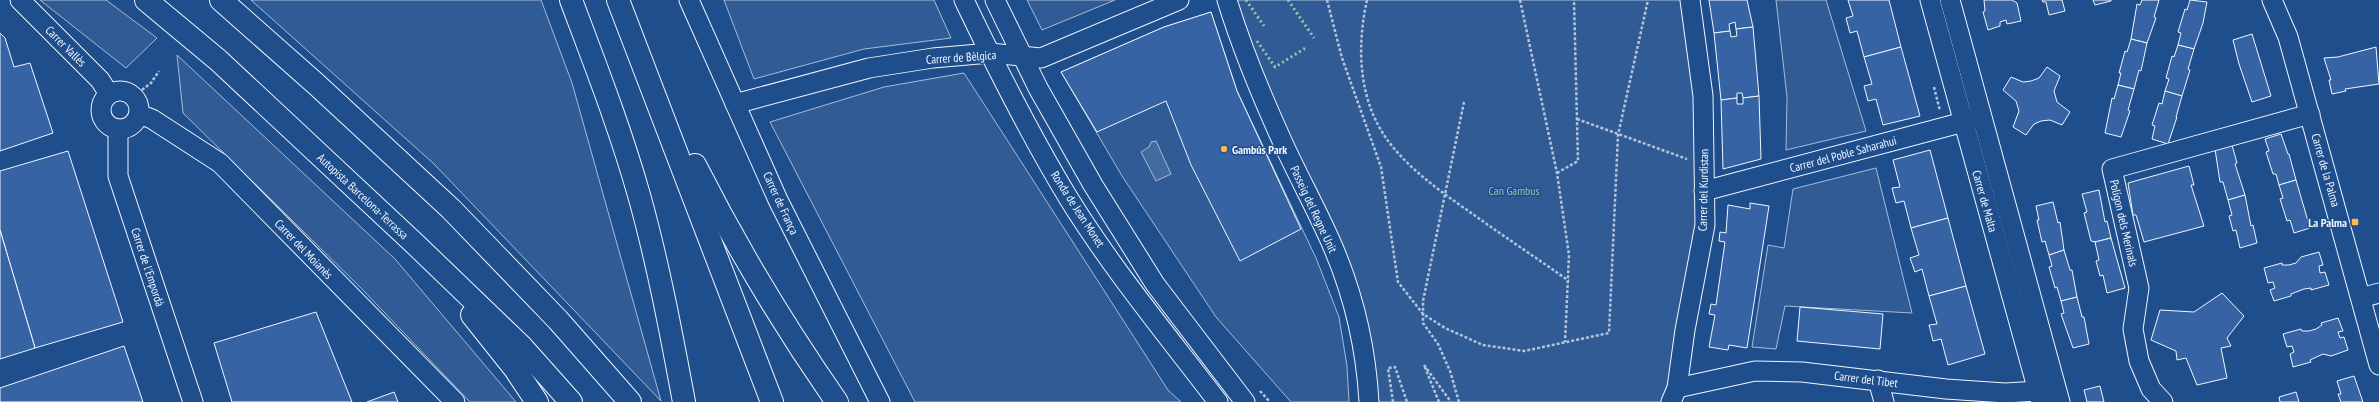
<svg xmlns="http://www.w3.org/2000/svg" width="2379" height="402" font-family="'PT Sans Narrow',sans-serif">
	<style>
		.green { fill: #305b95; stroke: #a8bbd7 }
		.water { fill: #446ba0; stroke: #a8bbd7 }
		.building { fill: #3563a3; stroke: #f2f6ff }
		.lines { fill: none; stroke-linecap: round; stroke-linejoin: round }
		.minor-casing { stroke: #f2f6ff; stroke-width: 21 }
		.highway-casing { stroke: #f2f6ff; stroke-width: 24 }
		.path { stroke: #b3c4dc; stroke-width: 2.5; stroke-dasharray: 3 2; stroke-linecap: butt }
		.minor { stroke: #1f4e8c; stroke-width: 19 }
		.highway { stroke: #1f4e8c; stroke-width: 22 }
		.hedge { stroke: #97c8a6; stroke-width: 3; stroke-dasharray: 2 3; stroke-linecap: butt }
		.poi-dot { fill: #ffb74d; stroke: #1f4e8c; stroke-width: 1.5 }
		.labels { text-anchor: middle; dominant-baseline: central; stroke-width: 3; stroke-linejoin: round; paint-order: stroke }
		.street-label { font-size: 12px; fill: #f2f6ff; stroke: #1f4e8c }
		.poi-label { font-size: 12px; font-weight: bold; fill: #f2f6ff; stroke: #1f4e8c; text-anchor: start }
		.park-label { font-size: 12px; fill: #97c8a6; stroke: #1f4e8c }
	</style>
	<rect width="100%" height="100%" fill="#1f4e8c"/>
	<g class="green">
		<path d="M40,0H106L157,38L126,68Z"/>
		<path d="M251,0H541L572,83L661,401L434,164Z"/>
		<path d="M724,0H934L951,38L864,49L754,79Z"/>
		<path d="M1027,0H1115L1042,30Z"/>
		<path d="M1227,0H1690L1704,191L1671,402H1369L1354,307Z"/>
		<path d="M1776,0H1826L1866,131L1786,150L1787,97Z"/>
		<path d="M1211,12L1237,91L1316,258L1339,317L1347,366L1349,402H1291L1216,317L1122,176L1061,72L1164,27Z"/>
		<path d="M177,55L395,259L516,402H470L360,287L183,113Z"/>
		<path d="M964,73L1168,390L1181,402H915L770,122L884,87Z"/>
		<path d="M1876,168L1912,313L1785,306L1776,349L1752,347L1768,245L1784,248L1793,189Z"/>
	</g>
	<path class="water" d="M1156,141L1171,174L1156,181L1141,152L1149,147L1151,142Z"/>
	<g class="building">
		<path d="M1709,0H1747L1753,27L1736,29L1735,22L1729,24L1730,31L1714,33Z"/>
		<path d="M1848,0H1889L1901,47L1864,57L1857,31L1850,33L1846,18L1853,16Z"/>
		<path d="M1984,0H2012L2017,3L2021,21L2007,24L2006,20L2000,22V26L1988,30L1983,12L1985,11Z"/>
		<path d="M2042,0H2062L2065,11L2049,15L2046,2H2043Z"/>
		<path d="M2093,0H2111V1L2095,5Z"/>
		<path d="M2142,0H2159L2154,17L2156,18L2147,43L2131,39L2137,4L2140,5Z"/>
		<path d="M2190,0L2207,2L2203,23L2194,49L2178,45L2181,33L2178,32L2185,9L2187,10Z"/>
		<path d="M1211,12L1237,91L1301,229L1240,261L1191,165L1166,101L1097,132L1061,72L1164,27Z"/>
		<path d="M1753,27L1759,96L1743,98L1742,93H1737V98L1721,100L1714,33L1730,31L1731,37L1737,36L1736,29Z"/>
		<path d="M0,33L5,38L14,67L30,63L53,133L0,151Z"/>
		<path d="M2252,34L2271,96L2252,102L2239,64L2233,40Z"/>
		<path d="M2131,39L2147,43L2141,71L2139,70L2134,89L2118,85L2121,73H2119L2125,51L2127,52Z"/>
		<path d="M2178,45L2194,49L2188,69L2190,70L2182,96L2165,91L2169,79L2166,78L2172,56L2174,57Z"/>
		<path d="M1901,47L1920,116L1883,125L1876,99L1868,101L1864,86L1872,84L1864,57Z"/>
		<path d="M2376,47L2379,84L2345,89L2346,91L2332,94L2329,80H2331L2324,58L2338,57Z"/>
		<path d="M2047,67L2060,76L2054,91L2057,102L2070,112L2062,125L2050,120L2041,121L2034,124L2026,135L2013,127L2019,111L2016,101L2003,90L2011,77L2023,82L2031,81L2039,78Z"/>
		<path d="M2118,85L2134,89L2128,110L2130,111L2121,137L2105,133L2112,98L2114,99Z"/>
		<path d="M2165,91L2182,96L2176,117H2177L2168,144L2152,139L2155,126L2152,125L2159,103L2162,104Z"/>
		<path d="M1759,96L1761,159L1723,169L1721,100L1737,98V104H1743V98Z"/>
		<path d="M2281,134L2288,154H2289L2296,180L2279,185L2276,174H2273L2266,152L2269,151L2265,139Z"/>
		<path d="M2232,145L2237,163L2235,164L2245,195L2228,200L2223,182H2220L2215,149Z"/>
		<path d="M1930,150L1948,218L1911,228L1904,201L1896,203L1892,188L1900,187L1893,160Z"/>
		<path d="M68,151L123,322L35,348L0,230V171Z"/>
		<path d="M2189,166L2194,185H2191L2204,226L2144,242L2136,215H2133L2128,183Z"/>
		<path d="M2296,180L2310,228L2294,233L2290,220L2287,221L2280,199L2283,198L2279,185Z"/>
		<path d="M2099,190L2105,222L2107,221L2111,238L2095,242L2091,241L2084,213L2087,212L2082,194Z"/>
		<path d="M2245,195L2251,226L2253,225L2257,243L2240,248L2236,230L2233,231L2229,216L2232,215L2228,200Z"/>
		<path d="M2053,202L2058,223L2060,222L2064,250L2049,255L2045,241L2042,242L2037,220H2039L2036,206Z"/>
		<path d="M1750,203L1769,206L1747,348L1729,345L1728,350L1709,347L1715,315L1709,314L1711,304L1716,305L1725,242L1719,241L1720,232L1726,233L1728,205L1750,209Z"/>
		<path d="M1948,218L1966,286L1929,296L1922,269L1915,272L1910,258L1919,255L1911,228Z"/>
		<path d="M0,230L35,348L0,359Z"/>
		<path d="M2111,238L2125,288L2107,293L2103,275L2100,276L2096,261L2099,260L2095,242Z"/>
		<path d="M2064,250L2070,270H2072L2077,297L2061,301L2057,287L2055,288L2049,267L2052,266L2049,255Z"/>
		<path d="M2319,252L2323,265L2319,266L2320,273L2325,272L2329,285L2311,290V288L2304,289L2291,294V296L2274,301L2270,290L2275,288L2273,282L2268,283L2264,268L2282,263V265H2289L2296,263L2301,257Z"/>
		<path d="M1966,286L1985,354L1948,365L1941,339L1933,341L1929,325L1937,324L1929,296Z"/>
		<path d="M2222,293L2244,316L2227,338L2231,346L2221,348L2227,378L2197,385L2186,358L2177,360L2176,351L2151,340L2160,310L2194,312Z"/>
		<path d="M2077,297L2082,317H2084L2089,344L2073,348L2061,314L2064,313L2061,301Z"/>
		<path d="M1800,307L1883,314L1880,349L1797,341Z"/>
		<path d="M316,312L352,402H232L214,343Z"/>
		<path d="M2338,318L2343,331L2338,332L2340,338L2344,337L2348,350L2331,356L2323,354L2310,360L2311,362L2293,367L2290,354L2294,352L2292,346L2287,347L2283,334L2301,329L2302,331H2309L2316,329L2322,325L2321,323Z"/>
		<path d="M124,346L143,402H0V388Z"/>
		<path d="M2354,376L2363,402H2341L2338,394H2341L2337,381Z"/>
		<path d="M2100,386L2104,402H2087L2084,390Z"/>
		<path d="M394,392L398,402H367Z"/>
		<path d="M2296,392L2299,402H2280L2279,397Z"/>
	</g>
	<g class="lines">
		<g class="minor-casing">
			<g id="minor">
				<path d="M20,0L100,80L109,94"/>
				<path d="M689,0L778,200L880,402"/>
				<path d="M964,0C996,67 1030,135 1069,199C1113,270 1167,335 1218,402"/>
				<path d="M995,0L1038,88L1093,185L1155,284L1245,402"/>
				<path d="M1227,0C1242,49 1262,97 1283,143C1299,178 1318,212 1333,247C1354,296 1366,349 1369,402"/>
				<path d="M1930,0L2041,402"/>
				<path d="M1950,0L2060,402"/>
				<path d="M2272,0L2288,37L2379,365"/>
				<circle cx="120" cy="110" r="19"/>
				<path d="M735,104L869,68L933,58L990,53L1041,58L1179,0"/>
				<path d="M139,114L152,119L220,163L455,402"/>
				<path d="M118,129V176L193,402"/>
				<path d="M1704,191L1975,119"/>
				<path d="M2361,298L2379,293"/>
				<path d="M1878,380L1884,402"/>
				<path d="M1677,388L1755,371L1802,372L1946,389L2005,393L2038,391L2050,388"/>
				<path d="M1671,402L1677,388L1685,330L1705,225L1703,96L1690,0"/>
				<path d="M2163,402L2151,389L2139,361L2133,329L2139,288L2112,169L2310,114"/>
			</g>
		</g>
		<g class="highway-casing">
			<g id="highway">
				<path d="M146,0L218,60L415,244L522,347L571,402"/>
				<path d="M221,0L316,84L451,209L558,320L630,402"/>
				<path d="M571,0C595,64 620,128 639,195C658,263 671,332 684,402"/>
				<path d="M618,0L772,402"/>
				<path d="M695,165C737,248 784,326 837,402"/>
				<path d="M472,315L515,369L537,402"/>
			</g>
		</g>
		<g class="path">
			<path d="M1327,0L1342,58L1381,167L1398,282L1423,314L1445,328L1483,345L1524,351L1609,333L1618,135L1648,0"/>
			<path d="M1367,0C1357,45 1358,95 1384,135C1408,171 1449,197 1484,222C1512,242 1541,261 1569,281"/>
			<path d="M1520,0L1557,173L1569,255L1565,342"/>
			<path d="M1934,87L1940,111"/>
			<path d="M134,96L151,83L159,71"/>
			<path d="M1577,119L1687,159"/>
			<path d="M1557,173L1578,161L1574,0"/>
			<path d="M1260,391L1270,402"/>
			<path d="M1393,402L1388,368L1395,367L1407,402"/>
			<path d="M1439,402L1424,365L1451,402"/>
			<path d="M1459,402L1450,371L1438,344L1423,323V301L1464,102"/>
		</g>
		<use href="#minor" class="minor"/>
		<use href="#highway" class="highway"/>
		<g class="hedge">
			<path d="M1246,0L1264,26"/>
			<path d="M1288,0L1314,38"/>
			<path d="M1257,41L1275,67L1307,47"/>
		</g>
	</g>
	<g class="poi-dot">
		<circle cx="1224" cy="149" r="4"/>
		<rect x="2351" y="218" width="8" height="8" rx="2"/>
	</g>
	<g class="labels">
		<g class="street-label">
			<text transform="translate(66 46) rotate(45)">Carrer Vallès</text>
			<text transform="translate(961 57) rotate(-4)">Carrer de Bèlgica</text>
			<text transform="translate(1843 154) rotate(-15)">Carrer del Poble Saharahui</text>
			<text transform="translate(2326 170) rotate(74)">Carrer de la Palma</text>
			<text transform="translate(1703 190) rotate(-89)">Carrer del Kurdistan</text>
			<text transform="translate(363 196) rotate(43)">Autopista Barcelona-Terrassa</text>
			<text transform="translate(1985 201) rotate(74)">Carrer de Malta</text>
			<text transform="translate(781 203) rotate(65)">Carrer de França</text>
			<text transform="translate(1078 209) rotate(57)">Ronda de Jean Monet</text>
			<text transform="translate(1314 209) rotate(65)">Passeig del Regne Unit</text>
			<text transform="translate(2124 223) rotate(77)">Polígon dels Merinals</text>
			<text transform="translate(304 249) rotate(46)">Carrer del Moianès</text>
			<text transform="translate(148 267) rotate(72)">Carrer de l'Empordà</text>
			<text transform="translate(1866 379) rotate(7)">Carrer del Tibet</text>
		</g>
		<g class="poi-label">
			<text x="1232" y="149">Gambús Park</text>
			<text x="2347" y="222" text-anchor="end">La Palma</text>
		</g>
		<g class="park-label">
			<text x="1514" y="190">Can Gambus</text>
		</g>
	</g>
</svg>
